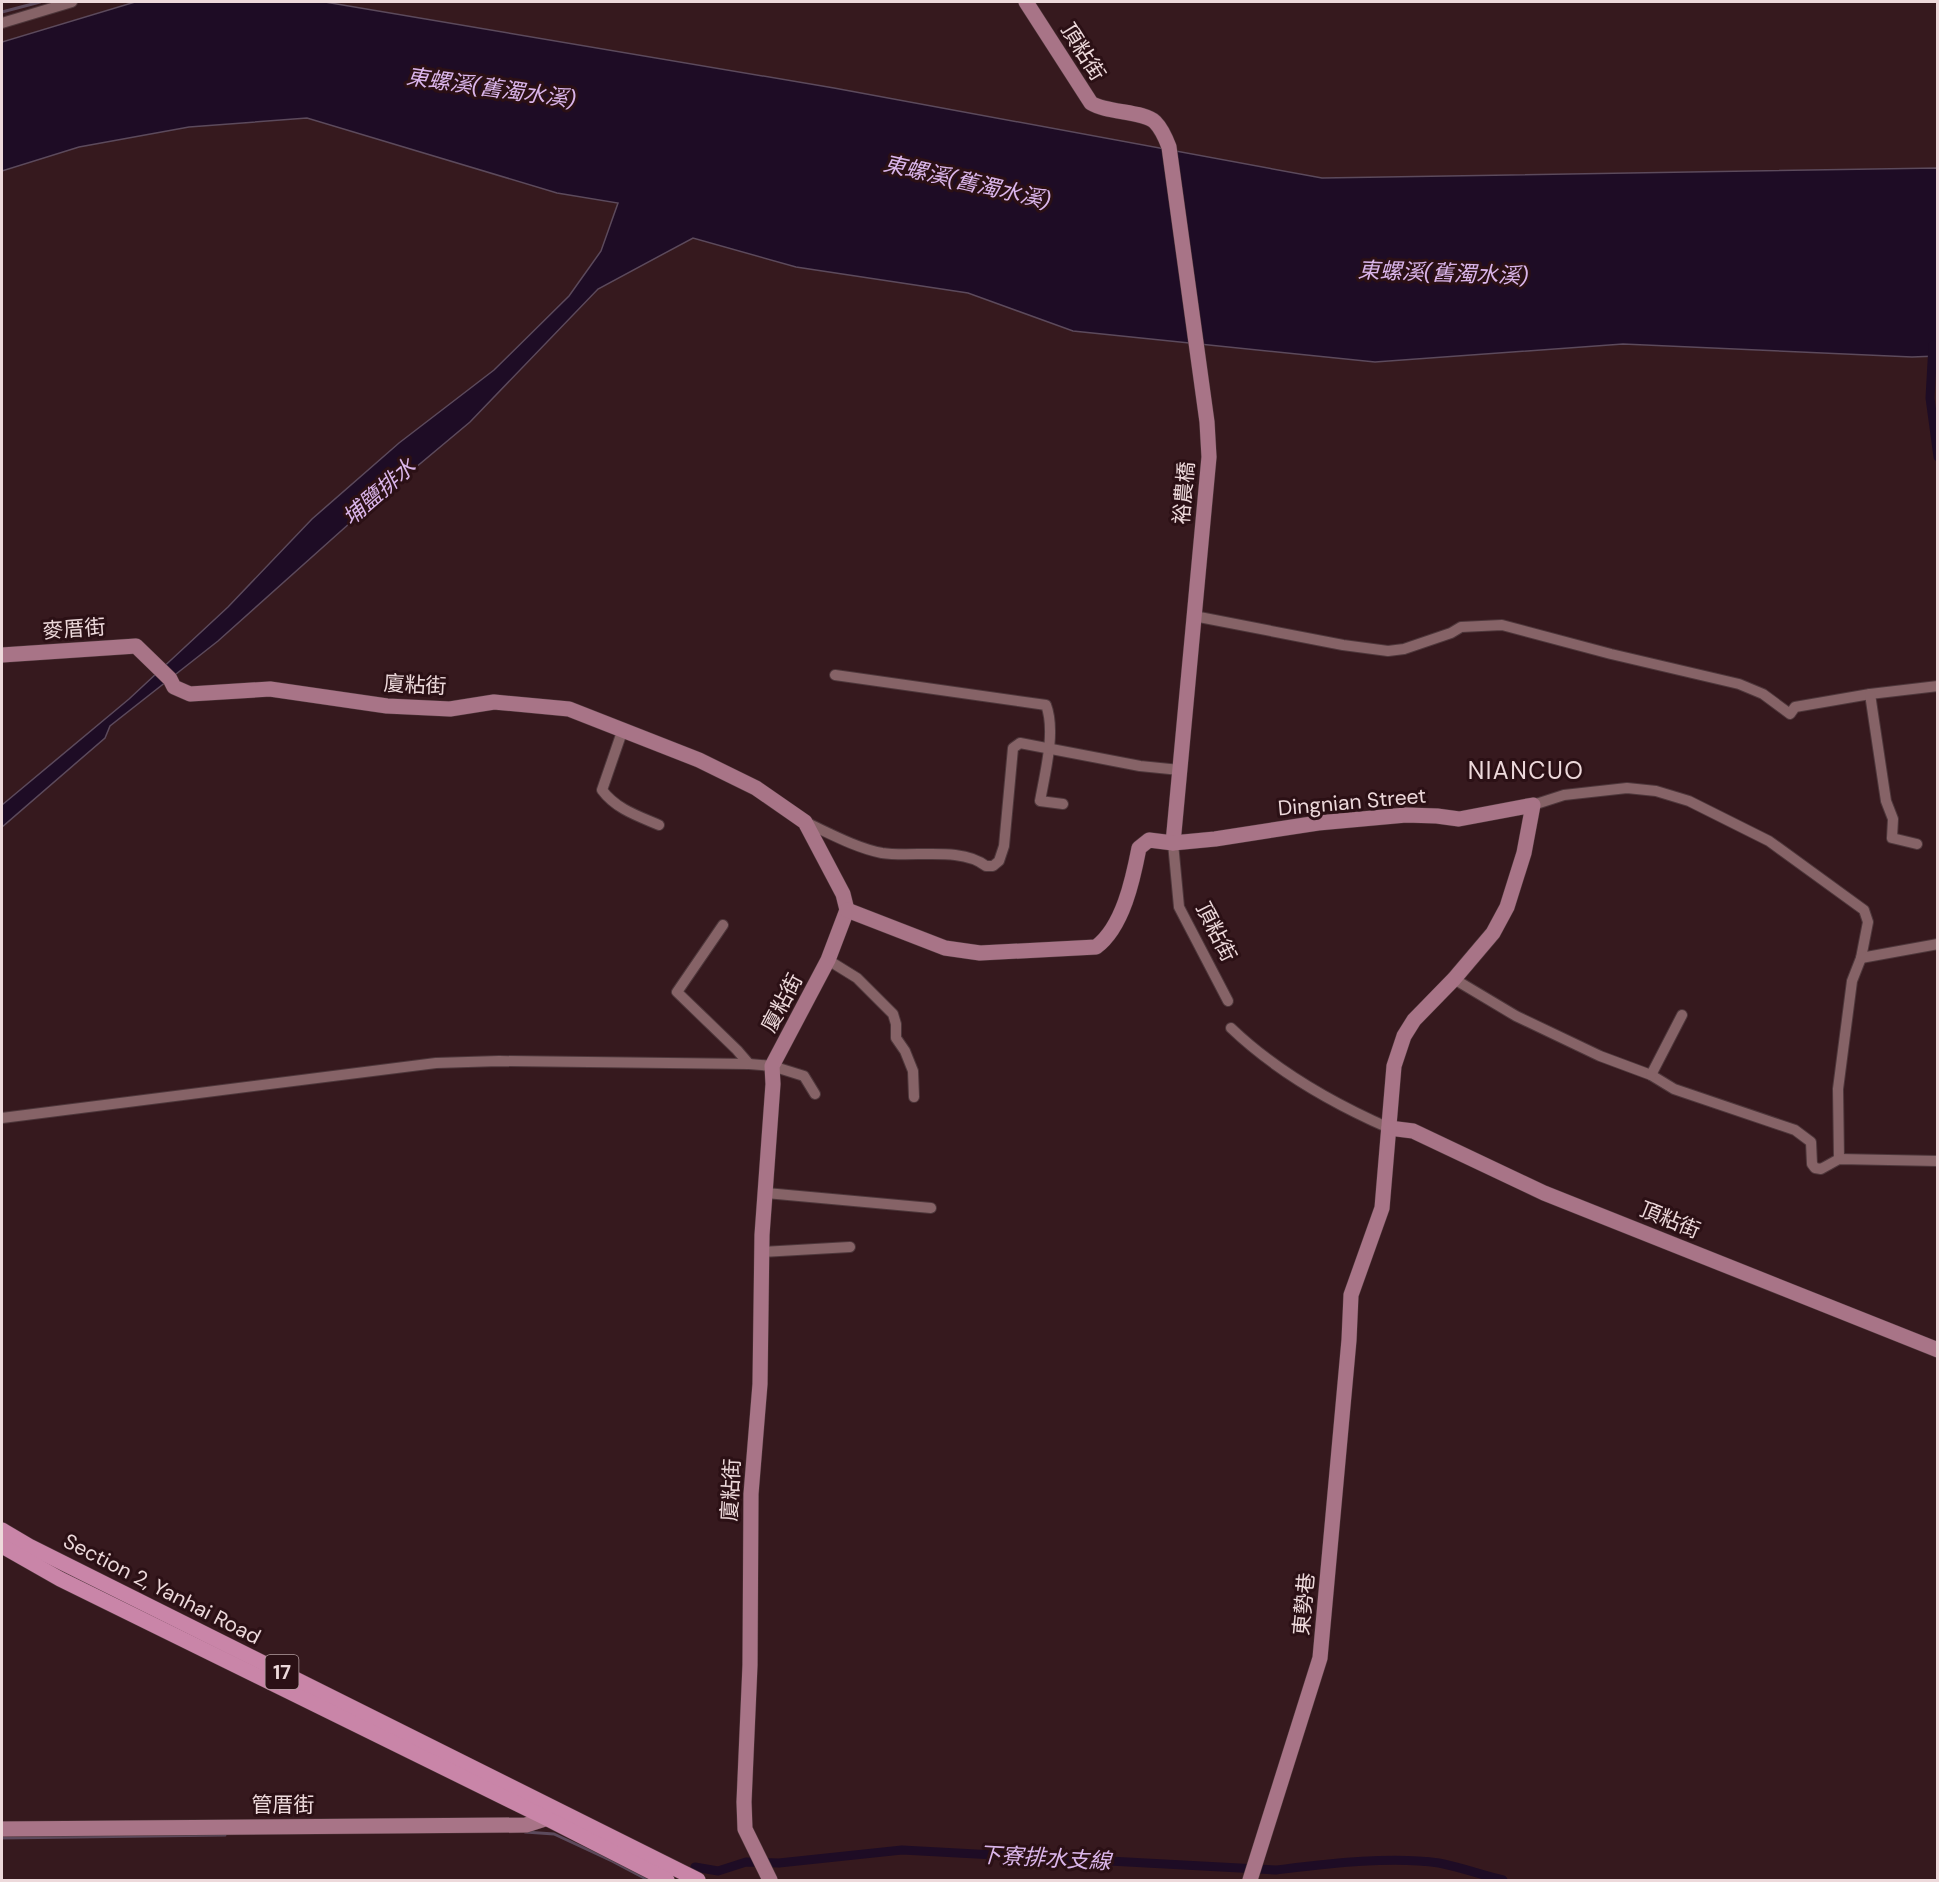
<svg xmlns="http://www.w3.org/2000/svg" width="1939" height="1882" font-family="'DM Sans','Noto Sans TC',sans-serif">
	<style>
		.water { fill: #1e0c25; stroke: #5c4a5c; stroke-width: 1.5 }
		.lines { fill: none; stroke-linecap: round; stroke-linejoin: round }
		.stream { stroke: #5c4a5c; stroke-width: 3 }
		.canal { stroke: #1e0c25; stroke-width: 9 }
		.street-casing { stroke: #4e373b; stroke-width: 12 }
		.secondary-casing { stroke: #4e373b; stroke-width: 16 }
		.primary-casing { stroke: #4e373b; stroke-width: 16 }
		.street { stroke: #866367; stroke-width: 10 }
		.secondary { stroke: #a87487; stroke-width: 15 }
		.primary { stroke: #c985a8; stroke-width: 15 }
		.labels { text-anchor: middle; dominant-baseline: central; stroke-width: 6; stroke-linejoin: round; paint-order: stroke }
		.shield { fill: #2b1015; stroke: #b39da0; stroke-width: 1.5 }
		.shield-label { font-size: 20px; font-weight: bold; fill: #edd9db }
		.street-label { font-size: 21px; fill: #edd9db; stroke: #2b1015 }
		.water-label { font-size: 22px; font-style: italic; fill: #dab5ea; stroke: #2b1015 }
		.quarter-label { font-size: 24px; letter-spacing: 1.5px; fill: #edd9db; stroke: #2b1015 }
	</style>
	<rect width="100%" height="100%" fill="#36191e"/>
	<path class="water" d="M135,2H325L834,88L1322,178L1937,168V356L1912,357L1623,344L1375,362L1073,331L968,293L796,267L693,238L598,289L470,422L360,514L218,641L110,726L105,738L2,827V805L129,699L228,607L312,519L399,443L494,370L569,296L601,251L618,203L557,193L307,118L189,127L79,147L2,171V42Z"/>
	<g class="lines">
		<g class="stream">
			<path d="M2,12L40,2"/>
			<path d="M525,1832L554,1834L612,1861L648,1880"/>
			<path d="M2,1838L225,1835"/>
		</g>
		<g class="canal">
			<path d="M1933,345L1930,398L1938,457"/>
			<path d="M695,1867L718,1871L746,1862L779,1863L902,1850L1276,1870C1327,1864 1389,1856 1439,1863C1460,1867 1482,1875 1503,1880"/>
		</g>
		<g class="street-casing">
			<g id="street">
				<path d="M2,23L72,2"/>
				<path d="M1194,616L1343,645L1388,651L1404,649L1451,633L1461,627L1502,625L1611,654L1739,684L1763,694L1790,714L1795,707L1870,694L1938,686"/>
				<path d="M835,675L1046,705C1056,731 1045,773 1040,801L1063,804"/>
				<path d="M1870,694L1886,801L1893,819L1892,838L1917,844"/>
				<path d="M623,729L602,790C616,809 638,816 659,825"/>
				<path d="M1533,805L1564,795L1627,788L1656,791L1689,801L1769,841L1864,910L1868,922L1861,958L1852,981L1838,1089L1839,1159"/>
				<path d="M805,822C829,833 856,848 882,853C912,858 961,846 986,866H993L999,861L1004,846L1013,748L1020,743L1140,766L1180,770"/>
				<path d="M1173,843L1179,907L1228,1001"/>
				<path d="M723,925L677,992L737,1050L749,1064"/>
				<path d="M1861,958L1938,944"/>
				<path d="M828,960L857,978L893,1014L896,1024V1038L905,1051L913,1071L914,1097"/>
				<path d="M1454,979L1516,1016L1600,1056L1651,1075L1674,1089L1795,1130L1811,1142L1812,1164L1815,1168L1821,1169L1839,1159L1938,1161"/>
				<path d="M1231,1028C1276,1071 1332,1103 1389,1128"/>
				<path d="M1651,1075L1682,1015"/>
				<path d="M2,1118L436,1063L499,1061L749,1064L772,1066L804,1076L815,1094"/>
				<path d="M766,1193L931,1208"/>
				<path d="M762,1252L850,1247"/>
			</g>
		</g>
		<g class="secondary-casing">
			<g id="secondary">
				<path d="M1026,2L1091,103C1107,113 1144,111 1155,122C1161,128 1166,139 1169,147L1207,422L1209,457L1173,843"/>
				<path d="M2,655L136,646L170,679L174,687L190,694L270,689L387,706L450,709L494,702L569,709L699,760L756,788L805,822L843,894L847,910L828,960L772,1066L773,1084L762,1235L760,1384L751,1494L750,1665L744,1802L745,1829L770,1880"/>
				<path d="M847,910L945,948L980,953L1096,947C1123,927 1133,879 1139,848L1149,840L1173,843L1215,839L1318,823L1406,815L1437,816L1459,819L1533,805L1524,853L1507,907L1493,933L1454,979L1414,1020L1404,1036L1394,1066L1382,1208L1351,1295L1349,1340L1320,1658L1250,1880"/>
				<path d="M1389,1128L1413,1131L1544,1193L1938,1350"/>
				<path d="M2,1829L526,1825L554,1816"/>
			</g>
		</g>
		<g class="primary-casing">
			<g id="primary">
				<path d="M2,1530L29,1546L698,1880"/>
				<path d="M2,1546L60,1579L546,1818L667,1880"/>
			</g>
		</g>
		<use href="#street" class="street"/>
		<use href="#secondary" class="secondary"/>
		<use href="#primary" class="primary"/>
	</g>
	<g class="labels">
		<rect class="shield" x="265.5" y="1655" width="33" height="34" rx="4.5"/>
		<g class="shield-label">
			<text x="282" y="1672">17</text>
		</g>
		<g class="street-label">
			<text transform="translate(1083 52) rotate(58)">頂粘街</text>
			<text transform="translate(1184 493) rotate(-85)">裕農橋</text>
			<text transform="translate(74 629) rotate(-4)">麥厝街</text>
			<text transform="translate(415 685) rotate(3)">廈粘街</text>
			<text transform="translate(1352 802) rotate(-5)">Dingnian Street</text>
			<text transform="translate(1216 932) rotate(63)">頂粘街</text>
			<text transform="translate(782 1003) rotate(-62)">廈粘街</text>
			<text transform="translate(1670 1220) rotate(22)">頂粘街</text>
			<text transform="translate(731 1490) rotate(-87)">廈粘街</text>
			<text transform="translate(162 1589) rotate(27)">Section 2, Yanhai Road</text>
			<text transform="translate(1304 1604) rotate(-85)">東勢巷</text>
			<text x="283" y="1805">管厝街</text>
		</g>
		<g class="water-label">
			<text transform="translate(491 88) rotate(8)">東螺溪(舊濁水溪)</text>
			<text transform="translate(967 182) rotate(13)">東螺溪(舊濁水溪)</text>
			<text transform="translate(1443 273) rotate(2)">東螺溪(舊濁水溪)</text>
			<text transform="translate(379 492) rotate(-41)">埔鹽排水</text>
			<text transform="translate(1045 1858) rotate(3)">下寮排水支線</text>
		</g>
		<g class="quarter-label">
			<text x="1526" y="770">NIANCUO</text>
		</g>
	</g>
	<rect width="1939" height="1882" fill="none" stroke="#edd9db" stroke-width="6"/>
</svg>
